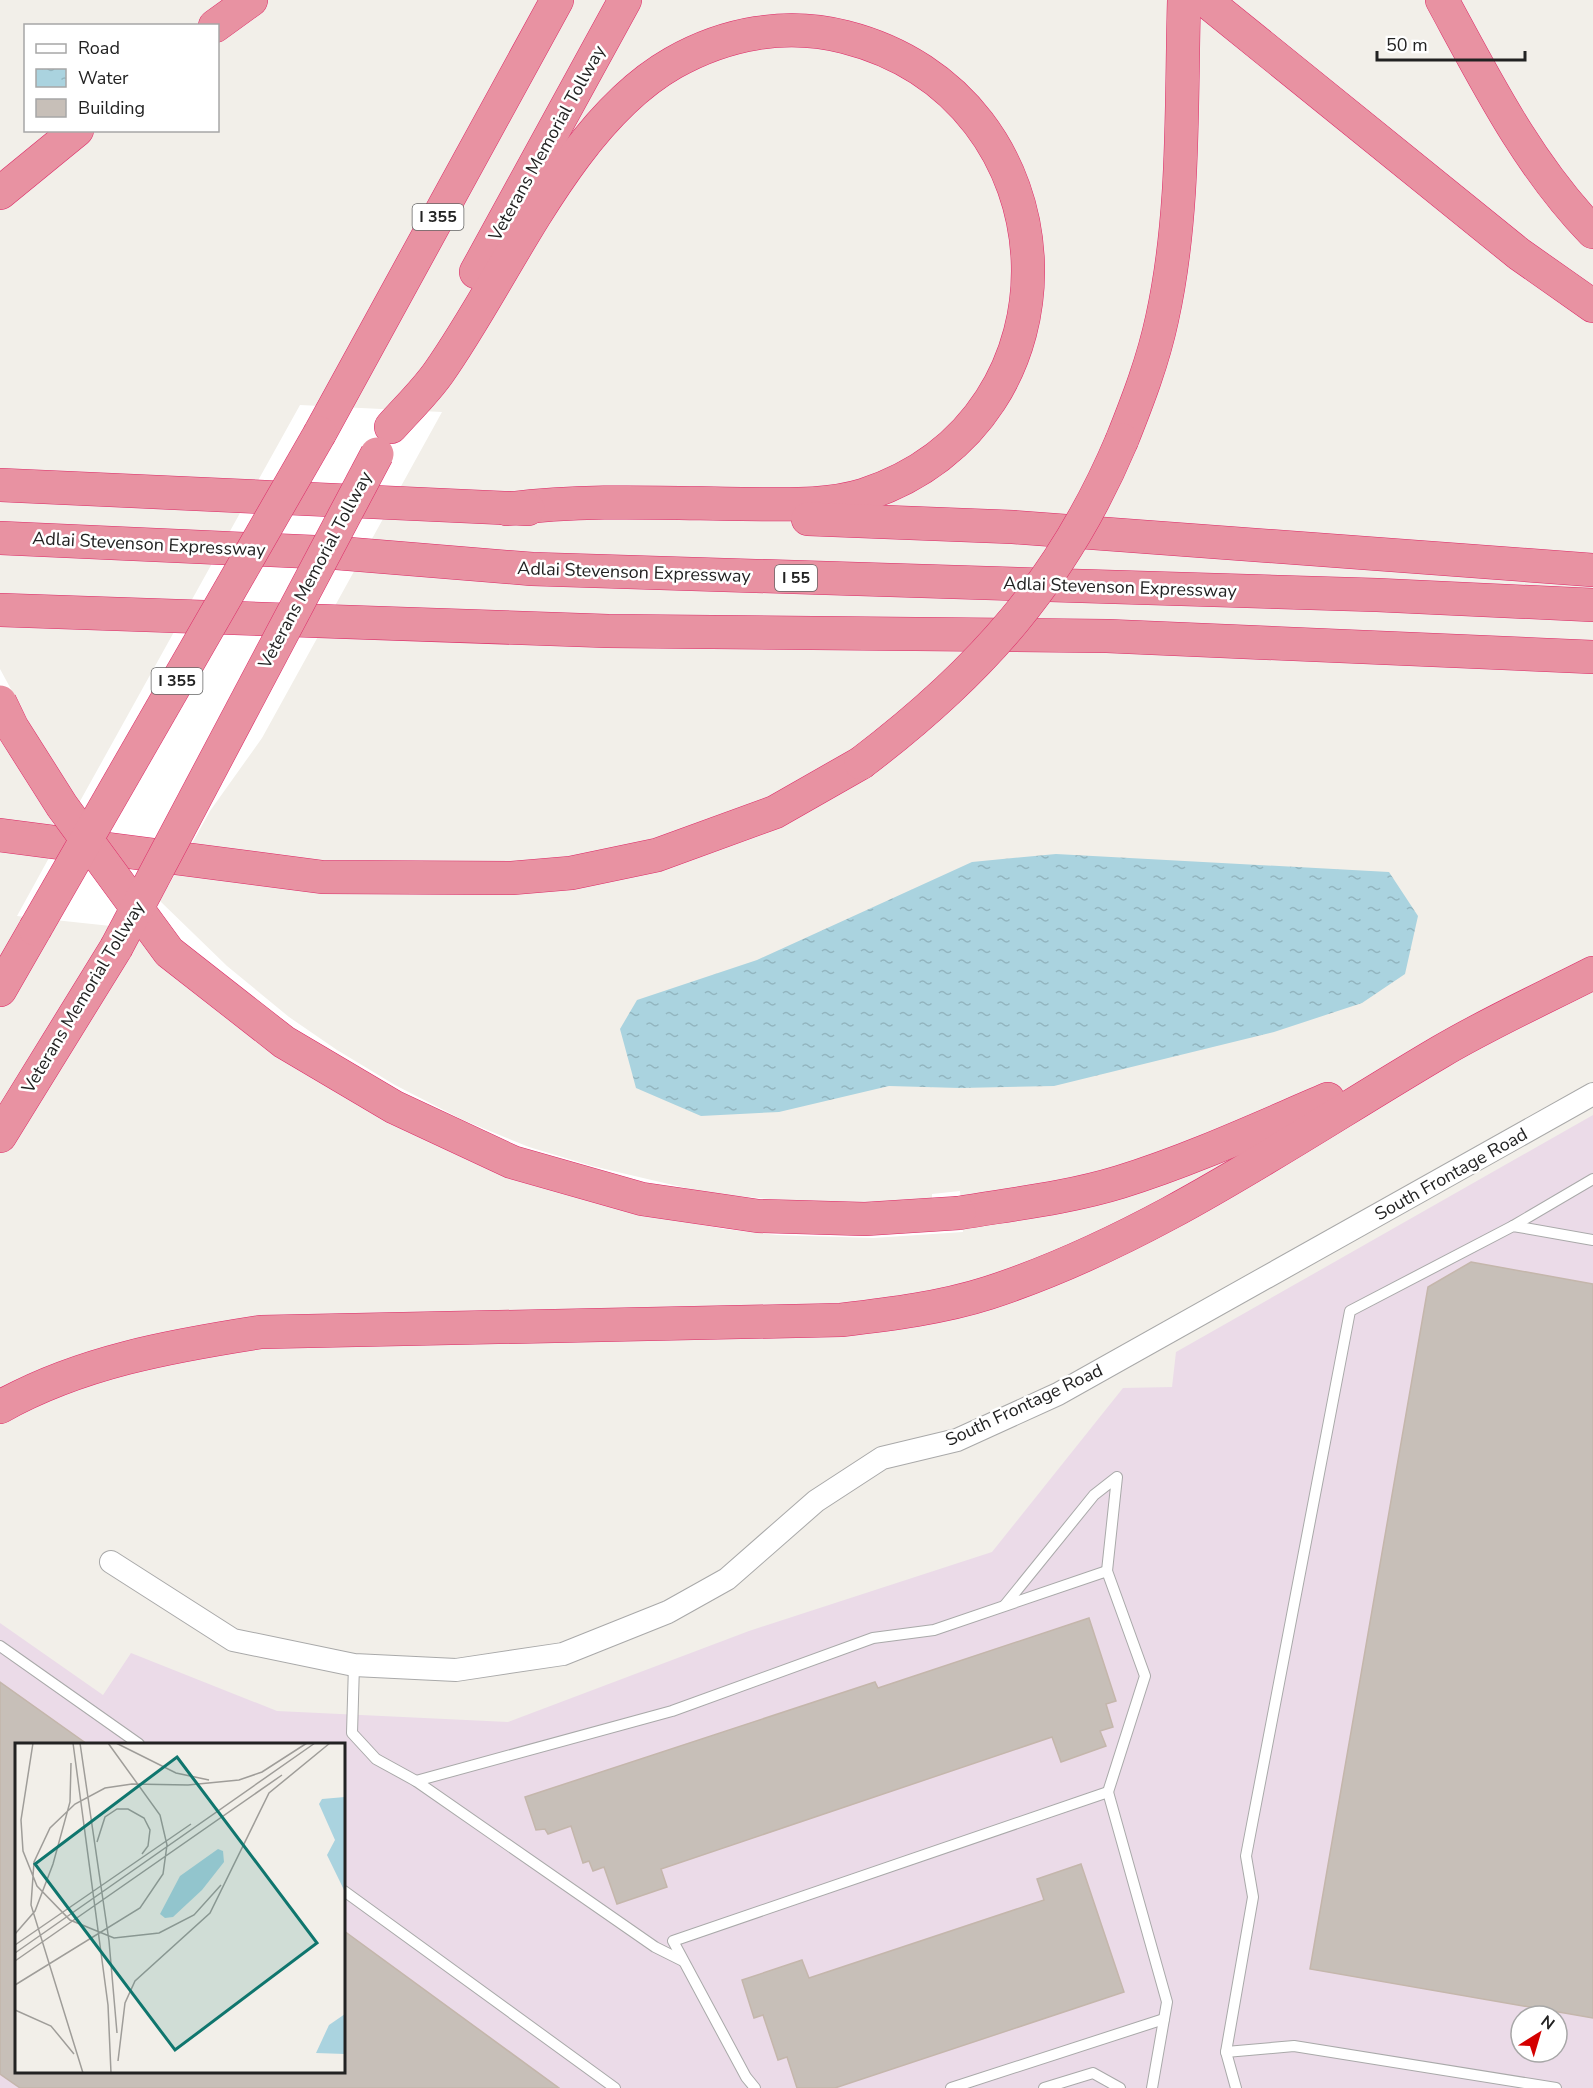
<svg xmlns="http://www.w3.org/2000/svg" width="1593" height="2088" font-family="'Nunito Sans',sans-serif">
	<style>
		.industrial { fill: #ebdbe8; fill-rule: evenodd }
		.water { fill: url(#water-ripples) }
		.pier { fill: #fff }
		.building { fill: #c7bfb8; stroke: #c4b6ab; stroke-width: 1.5 }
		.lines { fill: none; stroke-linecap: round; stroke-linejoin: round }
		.lane-casing { stroke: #a9a9a9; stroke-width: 12 }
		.street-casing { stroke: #a9a9a9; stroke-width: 24 }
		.highway-casing { stroke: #dc2a67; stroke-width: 34 }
		.lane { stroke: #fff; stroke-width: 10 }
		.street { stroke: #fff; stroke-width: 22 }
		.highway { stroke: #e892a2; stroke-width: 33 }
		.highway-bridge-casing { stroke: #dc2a67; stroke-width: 34; stroke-linecap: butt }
		.highway-bridge { stroke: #e892a2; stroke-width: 33 }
		.labels { text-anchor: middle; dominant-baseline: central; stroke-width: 5; stroke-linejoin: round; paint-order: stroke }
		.shield { fill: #fff; stroke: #646464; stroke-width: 1.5 }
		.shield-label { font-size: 16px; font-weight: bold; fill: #222 }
		.street-label { font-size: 18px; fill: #222; stroke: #fff }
		.inset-road { fill: none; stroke: #9f9d99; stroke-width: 1.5 }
		.view { fill: #0f766e; fill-opacity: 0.15; stroke: #0f766e; stroke-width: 3 }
		.inset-edge { fill: none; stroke: #222; stroke-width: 3 }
	</style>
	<defs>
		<pattern id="water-ripples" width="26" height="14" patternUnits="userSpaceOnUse" patternTransform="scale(1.5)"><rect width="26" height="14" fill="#aad3df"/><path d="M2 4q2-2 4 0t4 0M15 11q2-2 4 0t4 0" fill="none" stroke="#92b5bf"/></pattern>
	</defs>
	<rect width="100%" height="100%" fill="#f2efe9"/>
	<path class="industrial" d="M1593,1115V2088H0V1623L103,1695L131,1653L277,1711L508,1722L749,1631L992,1552L1123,1388L1172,1387L1176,1352ZM16,1744H344V2072H16ZM1521,2016H1557V2052H1521Z"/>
	<path class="water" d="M1056,854L1389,872L1418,916L1405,974L1362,1003L1274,1032L1054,1086L960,1088L889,1086L779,1112L701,1116L636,1088L620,1029L637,1000L757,960L972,862Z"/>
	<path class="pier" d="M300,405L442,412L262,738L210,811L160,901L227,966L289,1017L337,1050L395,1085L463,1120L529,1147L592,1166L707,1193L812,1203L860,1204L932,1200V1194L960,1191L963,1232L873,1238L777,1235L724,1229L621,1210L517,1178L139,929L17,916L61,836L0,740V669L42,746L79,803Z"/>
	<g class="building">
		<path d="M1471,1262L1593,1284V2018L1310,1969L1428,1287Z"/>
		<path d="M1089,1618L1116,1701L1106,1704L1113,1727L1100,1731L1106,1746L1061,1762L1052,1737L661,1869L667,1887L617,1904L604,1867L593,1871L589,1861L583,1863L571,1826L548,1834L545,1829L536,1830L525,1797L875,1682L878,1688Z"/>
		<path d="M0,1682L87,1744H16V2072H344V1931L559,2088H20L0,2074Z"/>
		<path d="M1081,1864L1124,1992L835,2088H797L787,2057L778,2060L763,2015L754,2018L742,1980L802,1960L809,1978L1044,1900L1037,1879Z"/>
	</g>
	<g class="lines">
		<g class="lane-casing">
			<g id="lane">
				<path d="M1513,1226L1593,1179"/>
				<path d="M1005,1605L1094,1495L1117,1477L1107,1571"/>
				<path d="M0,1646L139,1744"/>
				<path d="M354,1665L352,1733L376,1759L416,1781L655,1947L683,1961"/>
				<path d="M416,1781L672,1711L873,1638L934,1630L1107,1571L1145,1676L1108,1792"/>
				<path d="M344,1891L615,2088"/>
				<path d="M1226,2052L1294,2046L1556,2088"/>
				<path d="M755,2088L746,2077L673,1941L1108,1792L1167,2002L1152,2088"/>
				<path d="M951,2088L1164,2019"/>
				<path d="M1044,2088L1093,2073L1120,2088"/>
				<path d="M1236,2088L1226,2052L1253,1897L1246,1856L1350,1311L1513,1226L1593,1240"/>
			</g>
		</g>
		<g class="street-casing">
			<path id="street" d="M111,1562L233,1640L354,1665L456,1670L563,1654L668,1612L727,1579L816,1501L882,1458L957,1440L1058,1394L1593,1094"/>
		</g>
		<g class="highway-casing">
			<g id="highway">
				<path d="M1205,0L1519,254L1593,306"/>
				<path d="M1442,0C1486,81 1528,165 1593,232"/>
				<path d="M215,26L251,0"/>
				<path d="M0,193L77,130"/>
				<path d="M476,272L625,0"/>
				<path d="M391,427C407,409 425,392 439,372C507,276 568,123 673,63C726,33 786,22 845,37C1078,96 1093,420 864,495C825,507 782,504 742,504C664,503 585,499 507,509"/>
				<path d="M320,433L557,0"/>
				<path d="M1122,440C1138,400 1153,361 1162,319C1185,215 1181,105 1184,0"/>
				<path d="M0,485L528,509"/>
				<path d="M808,519L1013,527L1593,570"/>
				<path d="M0,538L337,553L532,569L1377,595L1593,605"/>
				<path d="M0,610L608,631L1107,636L1593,657"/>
				<path d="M0,835L322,877L512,878L571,873L657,855L775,812L861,763"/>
				<path d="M0,990L35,929"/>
				<path d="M0,1136L116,948"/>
				<path d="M959,1213C1013,1204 1068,1198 1120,1182C1191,1160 1260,1128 1328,1099"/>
				<path d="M0,1407C80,1362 171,1346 261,1332L841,1320C891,1314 941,1308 988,1293C1151,1240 1294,1138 1440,1052C1489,1023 1542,999 1593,973"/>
			</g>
		</g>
		<use href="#lane" class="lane"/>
		<use href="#street" class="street"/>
		<use href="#highway" class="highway"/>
		<g class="highway-bridge-casing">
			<g id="highway-bridge">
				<path d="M0,702L12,727L62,806L169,952L284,1042L394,1107L512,1162L642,1199L758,1216L865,1219L959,1213"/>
				<path d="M861,763C981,672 1063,580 1122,440"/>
				<path d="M35,929L320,433"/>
				<path d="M116,948L377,454"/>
			</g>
		</g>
		<use href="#highway-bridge" class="highway-bridge"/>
	</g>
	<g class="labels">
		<g class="shield">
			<rect x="412.5" y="204" width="51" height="26" rx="4.5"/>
			<rect x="775" y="565" width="42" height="26" rx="4.5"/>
			<rect x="151.5" y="668" width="51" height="26" rx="4.5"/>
		</g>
		<g class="shield-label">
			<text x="438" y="217">I 355</text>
			<text x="796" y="578">I 55</text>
			<text x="177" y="681">I 355</text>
		</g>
		<g class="street-label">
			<text transform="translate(547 143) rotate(-61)">Veterans Memorial Tollway</text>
			<text transform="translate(149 544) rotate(3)">Adlai Stevenson Expressway</text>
			<text transform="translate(315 570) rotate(-62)">Veterans Memorial Tollway</text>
			<text transform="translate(634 572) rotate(2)">Adlai Stevenson Expressway</text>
			<text transform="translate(1120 587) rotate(2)">Adlai Stevenson Expressway</text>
			<text transform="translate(83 997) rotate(-59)">Veterans Memorial Tollway</text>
			<text transform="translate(1451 1174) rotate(-29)">South Frontage Road</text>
			<text transform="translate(1024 1405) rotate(-25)">South Frontage Road</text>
		</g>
	</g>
	<g transform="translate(15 1743)">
		<rect width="330" height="330" fill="#f2efe9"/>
		<path d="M330,54V149L312,112L320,97L304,61L307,56ZM203,106L208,108L209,119L187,147L158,174L150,175L145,171L165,133ZM330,271V311L301,310L314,282Z" fill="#aad3df"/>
		<path class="inset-road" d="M18,0L6,77L8,108L22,143L55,177L99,195L144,190L179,172L206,142M58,0L93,262L96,330M65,0L94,198L102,290M101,0L161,30L194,37M82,99L90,74L102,66H113L129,75L135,87L133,103L127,111M0,191L20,168L38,121L55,59L56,20M0,202L176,81M0,210L300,0M0,218L267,32M0,242L125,165L148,131L152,102L145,72L93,0M0,267L36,283L59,311M103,318L110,260L120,238L195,170L254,50L315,0M68,330L16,162L19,119L35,85L60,61L90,45L117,41L173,42L224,37L247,29L292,0"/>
		<path class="view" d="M162,14L302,200L160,307L20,121Z"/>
		<rect width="330" height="330" class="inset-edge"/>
	</g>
	<rect x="24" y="24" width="195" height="108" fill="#ffffff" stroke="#a7a7a7" stroke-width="1.5"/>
	<rect x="36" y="44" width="30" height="9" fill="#ffffff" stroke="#a7a7a7" stroke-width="1.5"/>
	<text x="78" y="54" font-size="18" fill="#222222">Road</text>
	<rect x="36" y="69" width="30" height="18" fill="url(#water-ripples)" stroke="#a7a7a7" stroke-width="1.5"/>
	<text x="78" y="84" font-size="18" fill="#222222">Water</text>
	<rect x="36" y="99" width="30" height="18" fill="#c7bfb8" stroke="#a7a7a7" stroke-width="1.5"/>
	<text x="78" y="114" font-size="18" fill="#222222">Building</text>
	<g transform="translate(1539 2034) rotate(37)"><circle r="28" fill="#ffffff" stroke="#a7a7a7" stroke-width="1.5"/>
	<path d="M0-4.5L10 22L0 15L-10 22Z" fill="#d40000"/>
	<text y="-9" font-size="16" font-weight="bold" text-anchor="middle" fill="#222222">N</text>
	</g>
	<path d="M1377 51v9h148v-9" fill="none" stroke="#222222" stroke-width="3"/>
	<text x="1386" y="51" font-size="18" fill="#222222" stroke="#ffffff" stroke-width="4.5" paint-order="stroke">50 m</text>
</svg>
